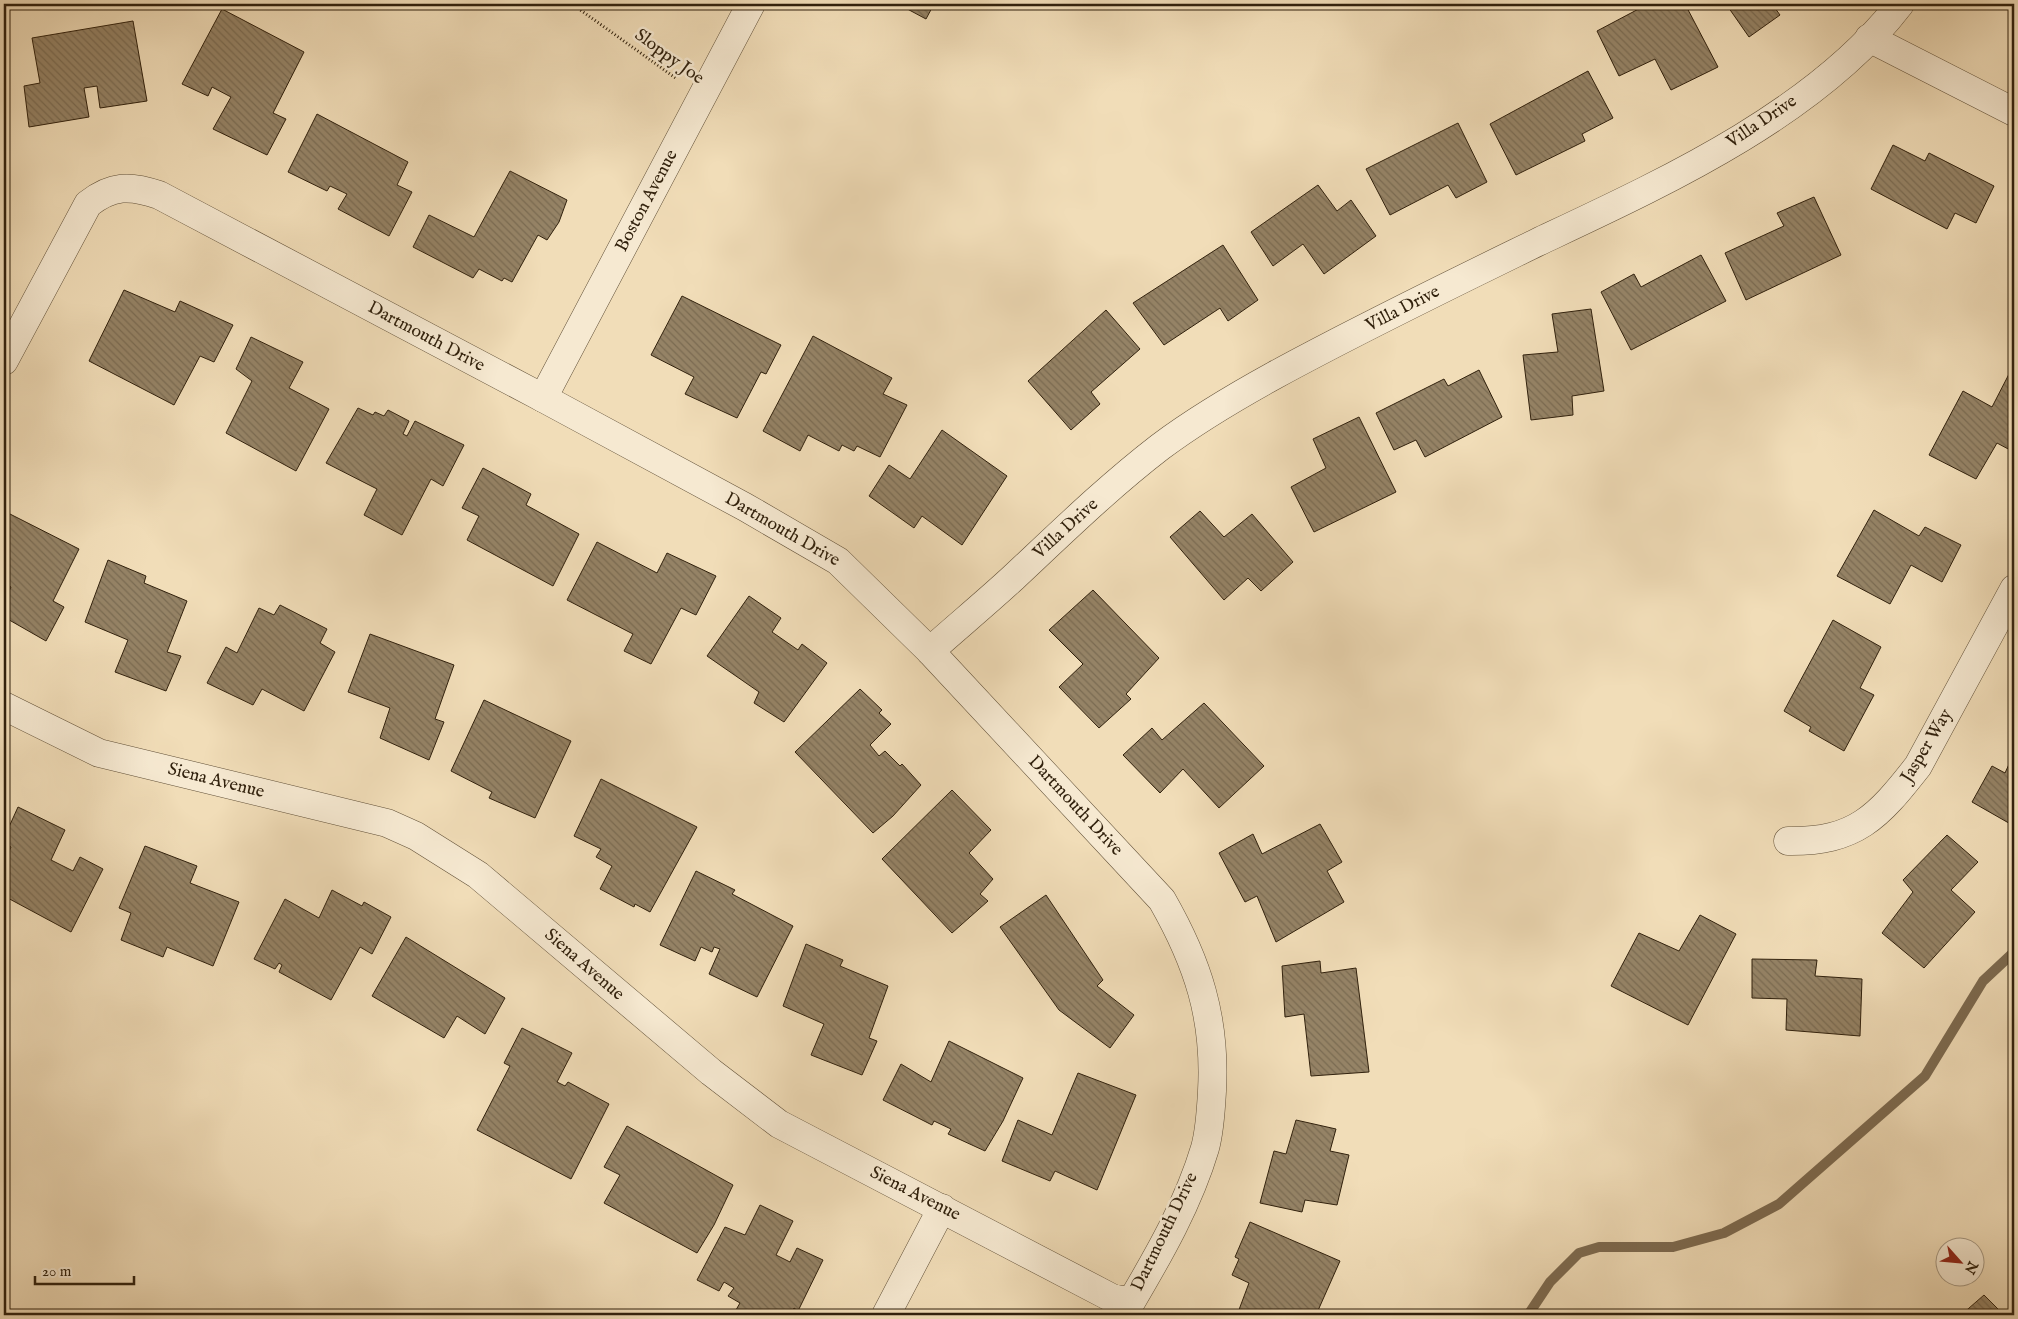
<svg xmlns="http://www.w3.org/2000/svg" width="2018" height="1319" font-family="'IM FELL English',serif">
	<style>
		.lines { fill: none; stroke-linecap: round; stroke-linejoin: round }
		.stream { stroke: #7d6b51; stroke-width: 10 }
		.building { fill: url(#building-back-hatch); stroke: #31210d }
		.street-casing { stroke: #615038; stroke-width: 29 }
		.path { stroke: #31210d; stroke-width: 3; stroke-dasharray: 1 2.5; stroke-linecap: butt }
		.street { stroke: #f6e9d1; stroke-width: 28 }
		.labels { text-anchor: middle; dominant-baseline: central; stroke-width: 5; stroke-linejoin: round; paint-order: stroke }
		.street-label { font-size: 18px; fill: #31210d; stroke: #f6e9d1 }
	</style>
	<defs>
		<pattern id="building-back-hatch" width="6" height="6" patternUnits="userSpaceOnUse" patternTransform="scale(1.25)"><rect width="6" height="6" fill="#958366"/><path d="M-1 5l2 2M0 0l6 6M5-1l2 2" fill="none" stroke="#7a6b52"/></pattern>
	</defs>
	<rect width="100%" height="100%" fill="#f1ddb8"/>
	<filter id="stains"><feTurbulence type="fractalNoise" baseFrequency=".004" numOctaves="4"/><feColorMatrix values="0 0 0 0 .2 0 0 0 0 .09 0 0 0 0 .02 0 0 0 .5 -.17"/></filter>
	<radialGradient id="worn" r=".72"><stop offset=".6" stop-color="#630" stop-opacity="0"/><stop offset="1" stop-color="#630" stop-opacity=".3"/></radialGradient>
	<g class="lines">
		<path class="stream" d="M1528,1315L1550,1282L1579,1253L1599,1247H1673L1724,1233L1779,1204L1925,1076L1983,981L2014,952"/>
	</g>
	<g class="building">
		<path d="M898,4H934L926,19Z"/>
		<path d="M1648,4H1685L1718,67L1671,90L1655,59L1619,76L1597,31Z"/>
		<path d="M1726,4H1772L1780,15L1749,37Z"/>
		<path d="M222,9L304,52L273,113L286,119L267,155L213,129L231,97L212,87L208,96L182,84Z"/>
		<path d="M133,21L147,101L100,108L97,86L84,88L89,117L29,127L24,86L40,83L32,38Z"/>
		<path d="M1588,71L1613,118L1582,134L1585,141L1516,175L1490,124Z"/>
		<path d="M317,114L408,162L397,185L412,192L389,236L338,209L347,194L330,186L327,191L288,172Z"/>
		<path d="M1458,123L1487,182L1456,198L1448,185L1390,215L1366,169Z"/>
		<path d="M1893,145L1925,161L1929,153L1994,186L1976,223L1955,213L1947,229L1871,189Z"/>
		<path d="M510,171L567,200L559,222L547,240L538,235L512,282L504,278L502,281L479,269L473,278L413,247L429,215L474,237Z"/>
		<path d="M1318,185L1337,211L1351,200L1376,236L1324,274L1303,244L1273,266L1251,232Z"/>
		<path d="M1814,197L1841,255L1746,300L1725,253L1784,226L1777,213Z"/>
		<path d="M1223,245L1258,300L1228,321L1220,308L1164,345L1133,303Z"/>
		<path d="M1701,255L1726,301L1631,350L1601,292L1634,274L1641,287Z"/>
		<path d="M124,290L175,312L180,301L233,325L214,362L200,356L174,405L89,361Z"/>
		<path d="M682,296L781,345L766,374L761,372L737,418L685,394L694,377L651,355Z"/>
		<path d="M1591,309L1604,391L1572,396L1573,415L1531,420L1523,355L1558,352L1552,314Z"/>
		<path d="M1106,310L1140,349L1091,392L1100,404L1071,430L1028,381Z"/>
		<path d="M813,336L892,378L883,394L907,405L880,457L857,446L854,451L842,445L839,451L808,435L800,451L763,431Z"/>
		<path d="M251,337L303,362L289,388L329,409L296,471L226,433L252,381L236,369Z"/>
		<path d="M1479,370L1502,417L1425,457L1416,440L1394,450L1376,413L1444,379L1448,386Z"/>
		<path d="M2009,374L2014,376V446L2012,451L1997,443L1976,479L1929,455L1963,391L1992,407Z"/>
		<path d="M358,408L373,415L375,412L384,416L388,410L409,421L403,434L407,436L415,421L464,445L443,486L431,479L402,535L364,515L377,489L326,463Z"/>
		<path d="M1359,417L1396,492L1314,532L1291,487L1326,468L1313,439Z"/>
		<path d="M942,430L1007,476L962,545L922,516L914,528L869,496L889,465L910,479Z"/>
		<path d="M483,468L531,494L526,505L579,534L553,586L467,540L479,516L462,508Z"/>
		<path d="M1874,510L1919,536L1925,527L1961,545L1942,582L1911,565L1890,604L1837,576Z"/>
		<path d="M1200,511L1224,537L1252,514L1293,562L1261,591L1248,578L1224,600L1170,537Z"/>
		<path d="M8,513L79,549L53,601L64,607L46,641L4,617V601L11,587L4,584V520Z"/>
		<path d="M597,542L657,573L667,553L716,576L696,615L681,608L651,664L624,651L633,634L567,600Z"/>
		<path d="M108,560L146,576L144,583L187,601L167,652L181,656L166,691L115,672L128,640L85,622Z"/>
		<path d="M1093,590L1159,658L1126,694L1131,699L1099,728L1059,687L1083,664L1049,630Z"/>
		<path d="M749,596L781,618L772,632L798,650L802,644L827,663L784,722L754,703L759,692L707,656Z"/>
		<path d="M280,605L327,629L320,643L335,652L304,711L262,689L253,705L207,683L226,647L237,653L259,608L274,615Z"/>
		<path d="M1833,620L1881,647L1860,688L1874,695L1844,751L1809,731L1811,727L1784,711Z"/>
		<path d="M370,634L454,665L435,719L444,722L429,760L380,738L390,708L348,692Z"/>
		<path d="M860,689L882,710L879,713L891,724L870,745L879,756L885,751L900,766L902,764L921,785L893,816L873,833L795,752Z"/>
		<path d="M484,700L571,741L535,818L489,798L492,792L451,771Z"/>
		<path d="M1204,703L1264,766L1219,808L1183,769L1160,793L1123,755L1152,728L1162,740Z"/>
		<path d="M2010,762L2014,765V826L1972,802L1992,766L2005,773Z"/>
		<path d="M601,779L697,827L650,912L635,904L634,907L600,889L612,866L596,857L601,849L574,836Z"/>
		<path d="M952,790L991,830L969,853L993,879L980,894L988,901L952,933L882,859Z"/>
		<path d="M18,807L65,830L51,860L73,871L80,857L103,869L71,932L4,896V862L11,847L4,843V838Z"/>
		<path d="M1320,824L1342,862L1327,871L1344,902L1276,942L1257,896L1245,902L1219,853L1253,834L1262,854Z"/>
		<path d="M1947,835L1978,862L1951,890L1975,912L1924,968L1882,933L1913,892L1903,880Z"/>
		<path d="M145,846L197,866L190,883L239,902L213,966L167,947L163,957L121,940L131,913L119,908Z"/>
		<path d="M696,871L735,890L732,894L793,926L757,997L709,974L720,949L714,947L712,952L701,947L695,961L660,945Z"/>
		<path d="M332,890L362,906L364,902L391,917L372,954L360,947L331,1000L279,972L282,965L279,963L275,969L254,959L285,899L319,918Z"/>
		<path d="M1046,895L1103,980L1097,986L1134,1015L1110,1048L1059,1010L1000,927Z"/>
		<path d="M1700,915L1736,934L1688,1025L1611,986L1639,933L1679,951Z"/>
		<path d="M406,937L505,998L485,1034L457,1016L444,1038L372,996Z"/>
		<path d="M806,944L843,960L840,966L888,986L869,1038L877,1041L862,1075L811,1055L824,1024L783,1006Z"/>
		<path d="M1752,959L1817,960L1815,976L1862,979L1860,1036L1786,1030L1787,999L1752,998Z"/>
		<path d="M1320,961L1321,973L1356,968L1369,1072L1311,1076L1304,1014L1285,1017L1282,966Z"/>
		<path d="M522,1028L572,1053L557,1082L565,1086L568,1082L609,1104L571,1179L477,1130L510,1066L504,1063Z"/>
		<path d="M949,1041L1023,1078L1003,1121L985,1151L948,1134L951,1129L934,1121L932,1125L883,1100L901,1064L931,1082Z"/>
		<path d="M1078,1073L1136,1095L1097,1190L1055,1171L1050,1181L1002,1161L1018,1120L1052,1135Z"/>
		<path d="M1296,1120L1336,1129L1330,1151L1349,1155L1337,1205L1305,1200L1302,1212L1260,1203L1274,1151L1286,1154Z"/>
		<path d="M627,1126L733,1185L714,1225L697,1253L604,1203L620,1175L604,1167Z"/>
		<path d="M760,1205L793,1221L776,1255L790,1262L797,1248L823,1260L798,1311L794,1308L790,1315H733L740,1303L728,1296L734,1288L724,1282L719,1291L697,1280L725,1227L745,1235Z"/>
		<path d="M1250,1222L1340,1261L1316,1315H1237L1249,1283L1232,1275L1239,1259L1235,1257Z"/>
		<path d="M1984,1295L2004,1315H1961Z"/>
	</g>
	<g class="lines">
		<g class="street-casing">
			<g id="street">
				<path d="M1869,38L2014,112"/>
				<path d="M4,361L88,204C112,185 130,185 159,195L543,398L745,507L838,561L930,651L1162,900C1198,963 1216,1018 1212,1091C1211,1109 1210,1130 1205,1148C1189,1202 1160,1253 1131,1302L1112,1298L779,1124L711,1072L478,875L416,836L387,823L99,753L4,706"/>
				<path d="M543,398L751,4"/>
				<path d="M930,651C958,626 987,602 1014,577C1061,533 1108,487 1160,447C1196,420 1235,397 1275,375C1361,328 1450,285 1538,242C1661,184 1816,114 1900,4"/>
				<path d="M1788,841C1856,842 1878,817 1918,766L2014,589"/>
				<path d="M886,1315L942,1208"/>
			</g>
		</g>
		<path class="path" d="M572,4L677,79"/>
		<use href="#street" class="street"/>
	</g>
	<g class="labels">
		<g class="street-label">
			<text transform="translate(669 57) rotate(36)">Sloppy Joe</text>
			<text transform="translate(1762 122) rotate(-34)">Villa Drive</text>
			<text transform="translate(647 201) rotate(-62)">Boston Avenue</text>
			<text transform="translate(1403 309) rotate(-27)">Villa Drive</text>
			<text transform="translate(426 337) rotate(28)">Dartmouth Drive</text>
			<text transform="translate(1066 529) rotate(-42)">Villa Drive</text>
			<text transform="translate(782 530) rotate(30)">Dartmouth Drive</text>
			<text transform="translate(1927 746) rotate(-59)">Jasper Way</text>
			<text transform="translate(216 781) rotate(14)">Siena Avenue</text>
			<text transform="translate(1075 806) rotate(47)">Dartmouth Drive</text>
			<text transform="translate(584 965) rotate(41)">Siena Avenue</text>
			<text transform="translate(915 1194) rotate(27)">Siena Avenue</text>
			<text transform="translate(1165 1232) rotate(-64)">Dartmouth Drive</text>
		</g>
	</g>
	<rect width="2018" height="1319" fill="none" stroke="#f1ddb8" stroke-width="20"/>
	<rect x="5" y="5" width="2008" height="1309" fill="none" stroke="#31210d" stroke-width="2.5"/>
	<rect x="10" y="10" width="1998" height="1299" fill="none" stroke="#31210d"/>
	<g transform="translate(1960 1262) rotate(117)"><circle r="24" fill="#f6e9d1" stroke="#a79983"/>
	<path d="M0-4L9 19L0 12L-9 19Z" fill="#8f2418"/>
	<text y="-8" font-size="14" font-weight="bold" text-anchor="middle" fill="#31210d">N</text>
	</g>
	<path d="M35 1276v8h99v-8" fill="none" stroke="#31210d" stroke-width="2.5"/>
	<text x="42" y="1276" font-size="15" fill="#31210d" stroke="#f6e9d1" stroke-width="4" paint-order="stroke">20 m</text>
	<rect width="100%" height="100%" filter="url(#stains)"/>
	<rect width="100%" height="100%" fill="url(#worn)"/>
</svg>
